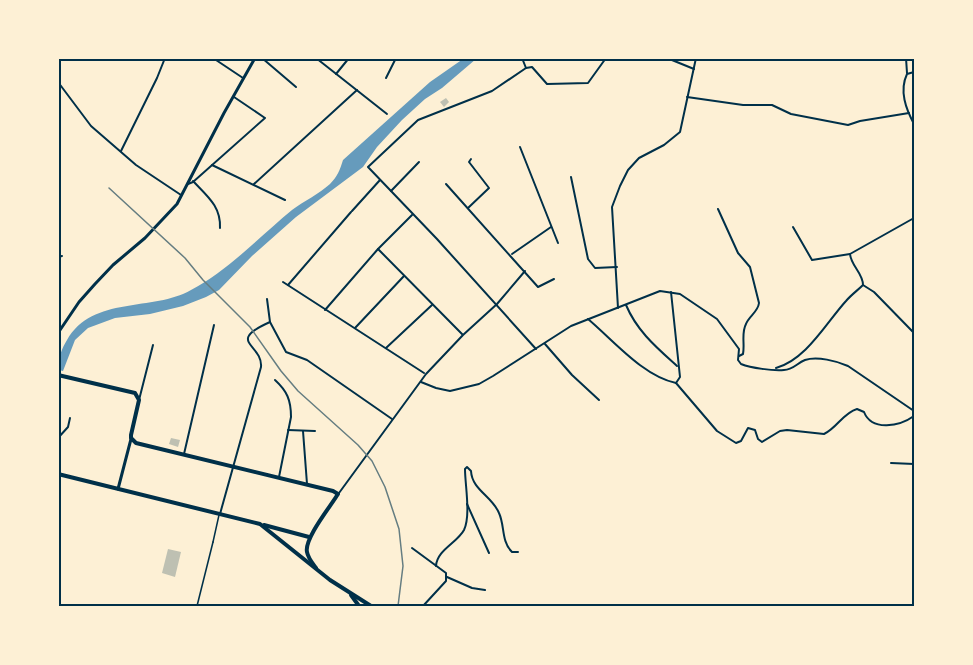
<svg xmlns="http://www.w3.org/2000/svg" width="973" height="665" font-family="'PT Sans Narrow',sans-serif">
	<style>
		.water { fill: #669bbc }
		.building { fill: #bec0b2 }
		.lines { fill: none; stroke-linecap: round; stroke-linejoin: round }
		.service { stroke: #003049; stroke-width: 1.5 }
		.pedestrian { stroke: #003049; stroke-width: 1.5 }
		.minor { stroke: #003049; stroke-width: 2 }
		.tertiary { stroke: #003049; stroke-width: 3 }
		.trunk { stroke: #003049; stroke-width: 4 }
		.rail { stroke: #657d81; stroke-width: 1.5 }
		.neatline { fill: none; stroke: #003049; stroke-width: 2 }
	</style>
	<rect width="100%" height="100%" fill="#fdf0d5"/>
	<path class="water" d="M463,59H476L442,88L425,99L402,120L377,147L363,167L296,217L252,256L219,290L206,297L183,306L150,314L115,318L88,328L75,340L63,371L59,370C58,358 61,350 67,340C93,295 153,312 191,290C229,270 259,237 292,210C304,201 319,194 330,184C337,177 340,170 343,160L430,82Z"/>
	<g class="building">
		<path d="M446,98L449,102L444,107L440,102Z"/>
		<path d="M171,438L180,440L178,447L169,444Z"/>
		<path d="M168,549L181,552L175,577L162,573Z"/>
	</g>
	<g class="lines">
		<path class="service" d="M213,542L219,515"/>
		<path class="pedestrian" d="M197,606L213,542"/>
		<g class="minor">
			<path d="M213,58L243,78"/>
			<path d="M262,58L296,87"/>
			<path d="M316,58L387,114"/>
			<path d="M522,58L526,68"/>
			<path d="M667,58L694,69"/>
			<path d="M906,58L907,73"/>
			<path d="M526,68L492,91L418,120L368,167L437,239L536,349"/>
			<path d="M526,68L532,67L547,84L588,83L606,58"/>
			<path d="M914,72L907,74C899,91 906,109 914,124"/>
			<path d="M336,74L349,58"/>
			<path d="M386,78L396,58"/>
			<path d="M58,82L91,126L136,165L181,195"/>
			<path d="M687,97L743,105H772L791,114L848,125L860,121L909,113"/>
			<path d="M520,147L558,243"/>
			<path d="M121,151L157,78L165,58"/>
			<path d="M212,165L285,200"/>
			<path d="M571,177L588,259L595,268L617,267"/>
			<path d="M193,181C207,196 221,206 220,228"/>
			<path d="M188,184L193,182L265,118L234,97"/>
			<path d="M254,184L357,90"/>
			<path d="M446,184L538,287L554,279"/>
			<path d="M391,191L419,162"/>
			<path d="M468,208L489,188L469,162L471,159"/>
			<path d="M718,209L738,253L750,267L759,303C758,312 749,316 746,324C741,333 745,344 743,354L739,356"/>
			<path d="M352,211L380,180"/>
			<path d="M793,227L812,260L850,254"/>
			<path d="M378,249L462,334"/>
			<path d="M512,254L551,227"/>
			<path d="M58,257L62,256"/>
			<path d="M283,282L424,373"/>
			<path d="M288,285L351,212"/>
			<path d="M863,285L874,292L914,333"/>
			<path d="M671,292L680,377L676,383"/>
			<path d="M267,299L270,322L286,352L307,360L392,419"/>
			<path d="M626,305C637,331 656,347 677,366"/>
			<path d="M618,308L612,207L620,186L628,170L639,158L664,145L680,132L696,58"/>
			<path d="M325,310L378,249L412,215"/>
			<path d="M588,319C614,341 643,376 676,383"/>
			<path d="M355,328L404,276"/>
			<path d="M545,344L572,375L599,400"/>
			<path d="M386,348L432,305"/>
			<path d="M776,368C806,360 826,323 846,301C851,295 858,290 863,285C863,273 851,266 850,254L914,218"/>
			<path d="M275,380C287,391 291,400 291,417L279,477"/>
			<path d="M421,382L436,388L450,391L479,384L493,376L571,326L660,291L680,294L717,319L739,349L738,360L741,364C751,368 773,371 784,370C793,370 797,363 805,360C817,356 837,361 848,366L914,411"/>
			<path d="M676,383L717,431L736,443L741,441L748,428L755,430L758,439L762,442L780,431L787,430L824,434C837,428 843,413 857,409L864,412C872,432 900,426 914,416"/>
			<path d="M139,400L153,345"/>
			<path d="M288,430L315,431"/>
			<path d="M303,431L307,484"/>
			<path d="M58,438L68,427L70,418"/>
			<path d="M184,454L214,325"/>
			<path d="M891,463L914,464"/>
			<path d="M339,493L426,374L463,335L497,304L525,271"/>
			<path d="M467,504L489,553"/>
			<path d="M220,514L261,367C263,344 225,342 270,322"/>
			<path d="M412,548L446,573V581L423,606"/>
			<path d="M436,566C437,550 457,543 464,530C471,515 465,485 465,469L467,467L471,471C472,490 492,496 499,513C505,526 501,541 512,552H518"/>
			<path d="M447,577L472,588L485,590"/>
		</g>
		<g class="tertiary">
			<path d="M58,333L79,302L95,284L113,265L145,238L177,204L224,113L255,58"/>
			<path d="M118,489L131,439"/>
		</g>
		<g class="trunk">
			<path d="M58,375L135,393L139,400L131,435V438L136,443L333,491L338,494C330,507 304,539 307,552C308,558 313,564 316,568"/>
			<path d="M58,474L260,524L330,580L371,606"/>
			<path d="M264,525L309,537"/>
			<path d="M351,595L359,606"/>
		</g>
		<path class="rail" d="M109,188L185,258L203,280L250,327L281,371L298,391L358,445L372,461L385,487L399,529L403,566L398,606"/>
	</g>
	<rect width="973" height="665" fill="none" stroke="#fdf0d5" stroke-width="120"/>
	<rect x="60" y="60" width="853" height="545" class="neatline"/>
</svg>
